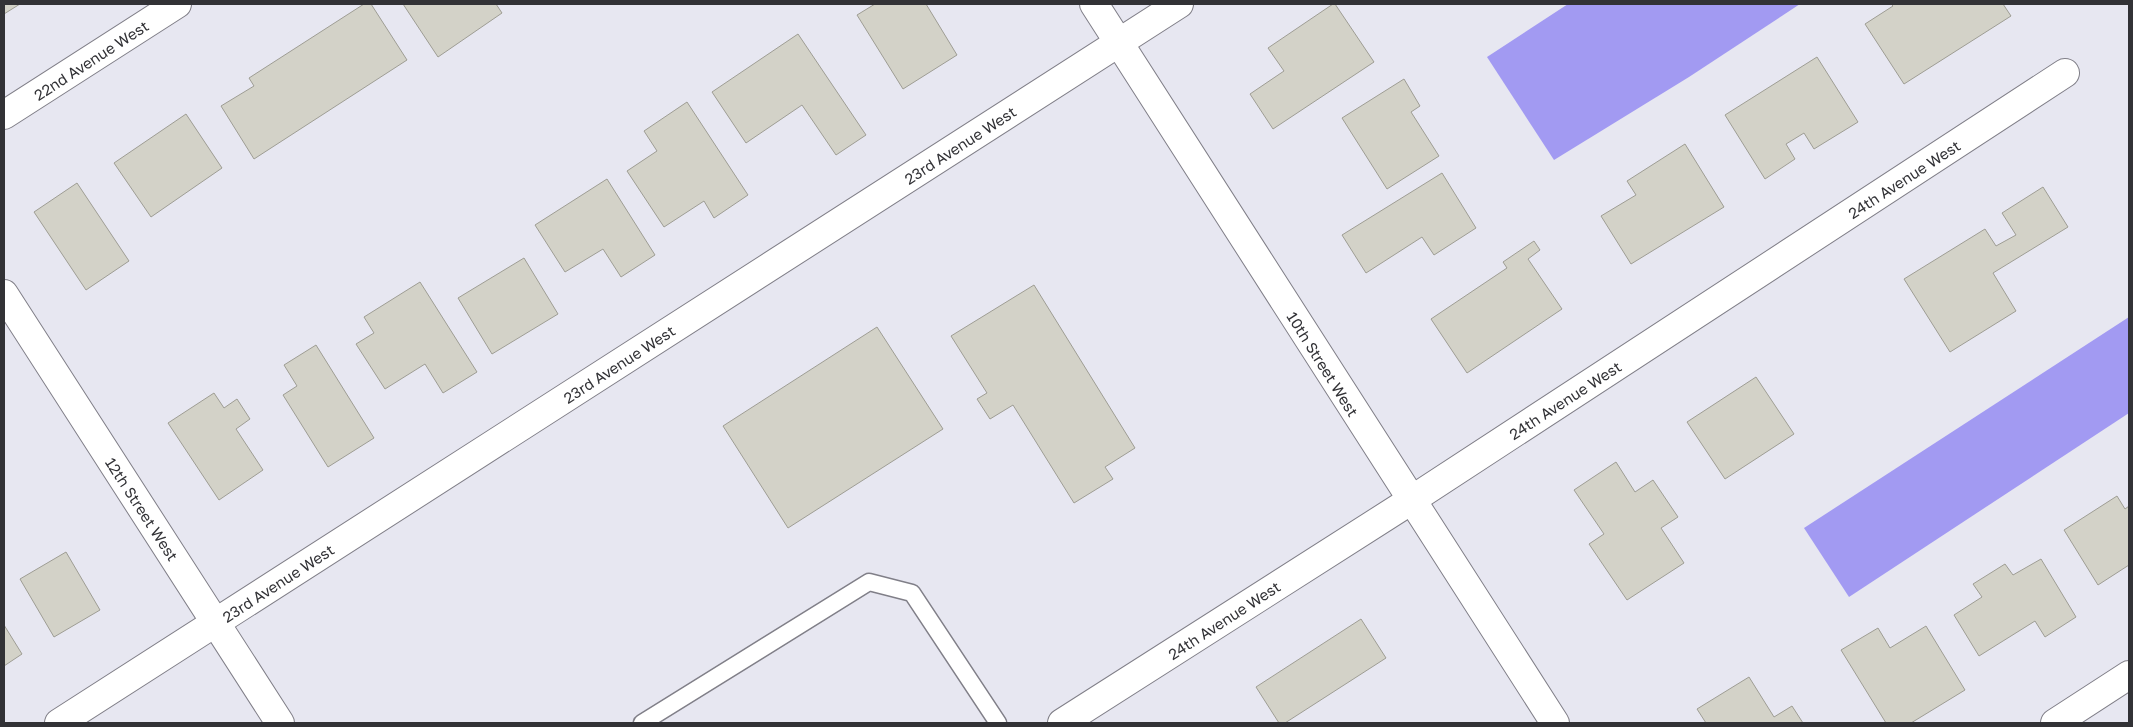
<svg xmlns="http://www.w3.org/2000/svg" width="2133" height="727" font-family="'Golos Text',sans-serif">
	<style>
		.water { fill: #a29af2 }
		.building { fill: #d3d2c8; stroke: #9e9d94 }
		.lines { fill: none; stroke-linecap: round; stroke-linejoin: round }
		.service-casing { stroke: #807f88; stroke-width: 19 }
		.minor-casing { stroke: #807f88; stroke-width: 30 }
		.tertiary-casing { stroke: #807f88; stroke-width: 30 }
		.service { stroke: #fff; stroke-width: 16 }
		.minor { stroke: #fff; stroke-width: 28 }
		.tertiary { stroke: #fff; stroke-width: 28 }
		.labels { text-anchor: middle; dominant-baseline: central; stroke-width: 4; stroke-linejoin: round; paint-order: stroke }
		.street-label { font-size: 15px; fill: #323236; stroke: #fff }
	</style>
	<rect width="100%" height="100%" fill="#e7e7f1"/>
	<g class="water">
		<path d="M1568,4H1800L1689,77L1554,160L1487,57Z"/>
		<path d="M2129,317V413L1849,597L1804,528Z"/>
	</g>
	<g class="building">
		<path d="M4,4H20L4,14Z"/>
		<path d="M364,4H371L407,60L254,159L221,106L254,86L249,78Z"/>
		<path d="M403,4H496L502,13L438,57Z"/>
		<path d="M875,4H926L957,55L903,89L857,15Z"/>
		<path d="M1333,4H1335L1374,62L1273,129L1250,94L1284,71L1268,48Z"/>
		<path d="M1891,4H2003L2011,16L1904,84L1865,24L1893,6Z"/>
		<path d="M798,34L866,135L836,155L802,105L746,143L712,92Z"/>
		<path d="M1817,57L1858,122L1814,149L1804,133L1786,144L1795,159L1765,179L1725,115Z"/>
		<path d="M1404,79L1420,106L1411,112L1439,156L1387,189L1342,118Z"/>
		<path d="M687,102L748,195L714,218L704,201L664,227L627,171L657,151L644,131Z"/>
		<path d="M186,114L222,168L151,217L114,163Z"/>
		<path d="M1685,144L1724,207L1631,264L1601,216L1636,195L1627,181Z"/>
		<path d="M1442,173L1476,228L1434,255L1422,237L1366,273L1342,235Z"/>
		<path d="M607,179L655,255L621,277L603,249L565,272L535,225Z"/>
		<path d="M77,183L129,261L86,290L34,212Z"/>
		<path d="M2043,187L2068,227L1993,273L2016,311L1950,352L1904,279L1985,229L1996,246L2016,235L2002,213Z"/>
		<path d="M1534,241L1540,250L1528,259L1562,309L1467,373L1431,319L1507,268L1503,262Z"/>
		<path d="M524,258L558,314L492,354L458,298Z"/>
		<path d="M420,282L477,372L443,393L425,364L385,389L356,344L374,333L364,317Z"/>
		<path d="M1034,285L1135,448L1105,467L1113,479L1074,503L1013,405L990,419L977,399L987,393L951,336Z"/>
		<path d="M877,327L943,429L788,528L723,426Z"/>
		<path d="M316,345L374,438L328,467L283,395L297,386L284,365Z"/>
		<path d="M1756,377L1794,434L1725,479L1687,422Z"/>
		<path d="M214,393L224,408L237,399L250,419L236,429L263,470L219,500L168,423Z"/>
		<path d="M1616,462L1635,492L1653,480L1678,517L1661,528L1684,563L1627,600L1589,544L1604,534L1574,490Z"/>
		<path d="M2117,496L2125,509L2129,506V565L2098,585L2064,530Z"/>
		<path d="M66,552L100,610L54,637L20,579Z"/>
		<path d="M2041,559L2076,617L2045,637L2035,621L1979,656L1954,615L1982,597L1973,584L2005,564L2013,575Z"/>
		<path d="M1361,619L1386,658L1285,723H1279L1256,687Z"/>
		<path d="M4,625L22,654L4,666Z"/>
		<path d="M1926,626L1965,690L1911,723H1886L1841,650L1878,628L1890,648Z"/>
		<path d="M1749,677L1774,717L1792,706L1803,723H1706L1697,709Z"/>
	</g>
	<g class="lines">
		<g class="service-casing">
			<path id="service" d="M642,723L869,582L912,593L998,723"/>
		</g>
		<g class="minor-casing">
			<g id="minor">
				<path d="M4,115L177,4"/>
				<path d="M4,294L280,723"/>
				<path d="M1410,501L2065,73"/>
				<path d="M59,723L1179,4"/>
				<path d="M2055,723L2129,675"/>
			</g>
		</g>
		<g class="tertiary-casing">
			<g id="tertiary">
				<path d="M1094,4L1555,723"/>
				<path d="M1062,723L1410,501"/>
			</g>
		</g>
		<use href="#service" class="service"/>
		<use href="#minor" class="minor"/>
		<use href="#tertiary" class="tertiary"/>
	</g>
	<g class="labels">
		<g class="street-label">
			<text transform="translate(91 60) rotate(-33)">22nd Avenue West</text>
			<text transform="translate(960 145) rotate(-33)">23rd Avenue West</text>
			<text transform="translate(1904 179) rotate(-33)">24th Avenue West</text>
			<text transform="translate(619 364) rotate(-33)">23rd Avenue West</text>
			<text transform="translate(1323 364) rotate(58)">10th Street West</text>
			<text transform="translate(1565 400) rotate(-33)">24th Avenue West</text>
			<text transform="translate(142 509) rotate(57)">12th Street West</text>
			<text transform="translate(278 583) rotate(-33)">23rd Avenue West</text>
			<text transform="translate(1224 620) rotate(-33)">24th Avenue West</text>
		</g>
	</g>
	<rect width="2133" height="727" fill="none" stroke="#323236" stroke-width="10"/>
</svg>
